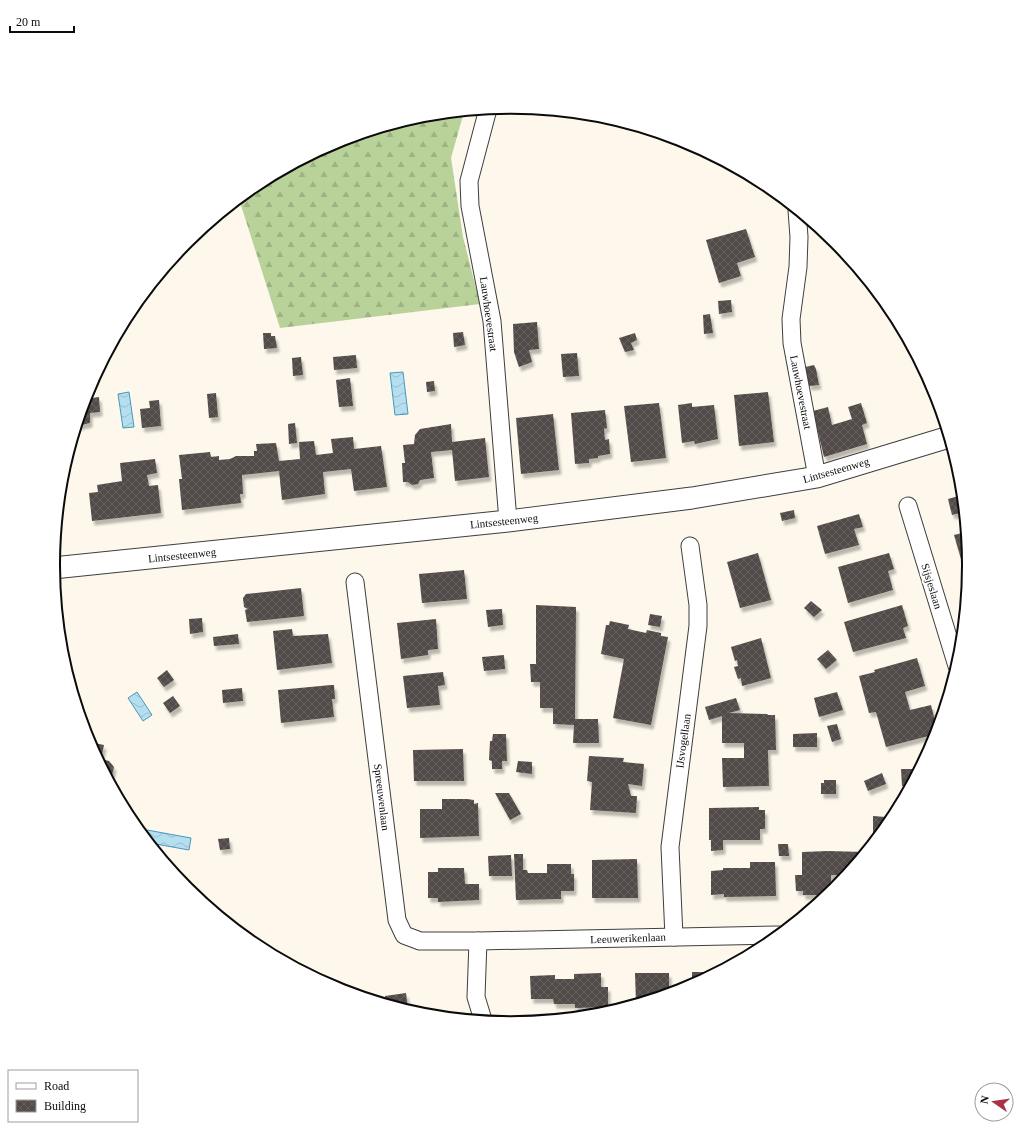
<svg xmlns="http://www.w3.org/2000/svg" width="1022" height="1130" font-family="Georgia,serif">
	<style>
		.forest { fill: url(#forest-firs) }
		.water { fill: url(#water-waves); stroke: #4499be }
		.building { fill: url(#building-cross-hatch); filter: url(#shadow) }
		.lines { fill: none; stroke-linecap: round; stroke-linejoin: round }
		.minor-casing { stroke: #3e3e3e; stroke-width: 19 }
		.tertiary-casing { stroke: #3e3e3e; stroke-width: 23 }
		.minor { stroke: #fff; stroke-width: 17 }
		.tertiary { stroke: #fff; stroke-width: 21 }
		.labels { text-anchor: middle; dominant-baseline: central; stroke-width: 4; stroke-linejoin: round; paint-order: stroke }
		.street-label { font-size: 11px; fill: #0b0b0b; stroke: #fff }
		.rim { fill: none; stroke: #0b0b0b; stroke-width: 2 }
	</style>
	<defs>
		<pattern id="forest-firs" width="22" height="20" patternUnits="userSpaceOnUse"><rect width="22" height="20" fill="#b9d29a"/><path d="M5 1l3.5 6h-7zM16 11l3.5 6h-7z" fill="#9eb383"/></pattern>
		<pattern id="water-waves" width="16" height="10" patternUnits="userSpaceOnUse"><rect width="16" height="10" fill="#b5dfef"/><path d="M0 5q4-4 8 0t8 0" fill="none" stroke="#9abecc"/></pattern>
		<pattern id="building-cross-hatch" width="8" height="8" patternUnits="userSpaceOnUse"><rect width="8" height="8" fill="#524b48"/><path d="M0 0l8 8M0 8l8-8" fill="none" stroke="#66605e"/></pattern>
		<filter id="shadow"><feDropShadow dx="2.5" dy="4.5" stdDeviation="1" flood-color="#0004"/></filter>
	</defs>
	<rect width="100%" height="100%" fill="#fdf8eb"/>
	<path class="forest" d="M464,112L451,158L463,237L480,304L280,328L239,199L257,184L336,142L422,116Z"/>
	<g class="water">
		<path d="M403,372L408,414L395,415L390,373Z"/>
		<path d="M129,392L134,427L123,428L118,394Z"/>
		<path d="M137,692L152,715L143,721L128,698Z"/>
		<path d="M147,830L191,838L189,850L150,843L145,838Z"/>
	</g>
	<g class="building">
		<path d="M746,229L755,257L737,263L741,276L719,283L706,240Z"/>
		<path d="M731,300L732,312L719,314L718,301Z"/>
		<path d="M710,314L713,333L704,334L703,315Z"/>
		<path d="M537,322L539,349L529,350L532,362L519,367L514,352L513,324Z"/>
		<path d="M463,332L465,345L454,347L453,333Z"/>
		<path d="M263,333H271V336H275L277,348L264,349Z"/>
		<path d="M635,333L637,340L631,343L634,350L625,352L619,338Z"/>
		<path d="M577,353L579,376L563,377L561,354Z"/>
		<path d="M356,355L357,368L334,370L333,357Z"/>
		<path d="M301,357L303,375L293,376L292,358Z"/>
		<path d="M814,365L816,369L819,385L809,386L805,367Z"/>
		<path d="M350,378L353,406L339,407L336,380Z"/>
		<path d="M434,381L435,391L427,392L426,382Z"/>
		<path d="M768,392L774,442L739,446L734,395Z"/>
		<path d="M216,393L218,417L209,418L207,394Z"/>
		<path d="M99,397L100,412L90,413V423L77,426L85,399Z"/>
		<path d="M159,400L161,426L142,428L140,409L150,408L149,401Z"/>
		<path d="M659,403L666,458L631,462L624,406Z"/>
		<path d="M692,403V407L714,405L718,439L695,444L694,441L682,443L678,405Z"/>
		<path d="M861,403L867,423L862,425L867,444L824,457L813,411L828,407L832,425L852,419L848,407Z"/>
		<path d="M605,410L607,428L604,429L605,440L609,439L610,454L598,456V458L589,459V463L575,464L571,413Z"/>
		<path d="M553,414L559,470L521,474L516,418Z"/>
		<path d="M295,423L297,443L289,444L288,424Z"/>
		<path d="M451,424L452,442L485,438L489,477L455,481L452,450L442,451L431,452L434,478L420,480L418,484L412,485L408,482H403L402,463H405L403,445L414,444L415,435L420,429Z"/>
		<path d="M353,437L354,449L381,446L387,487L354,491L351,469L323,472L325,494L282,500L279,471L242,475L243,494H240L241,503L182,510L179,479H182L179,455L210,452L211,457L219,456V460L230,459L236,456H254V451H257L256,444L276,443L279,461L300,459L299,442L314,441L316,455L333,453L331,439Z"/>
		<path d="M155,459L157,473L147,475L149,486L158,485L161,513L92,521L89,493L98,492L97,485L122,481L120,463Z"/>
		<path d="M962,495L964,512L952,515L948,499Z"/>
		<path d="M794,510L795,518L782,521L780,513Z"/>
		<path d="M859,514L863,527L854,529L859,545L825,554L817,526Z"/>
		<path d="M966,532L969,564L963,566L954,535Z"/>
		<path d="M758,553L771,600L740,608L727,562Z"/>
		<path d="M889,553L894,569L888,571L893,590L848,603L838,567Z"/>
		<path d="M464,570L467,599L422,603L419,574Z"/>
		<path d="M301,588L304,616L247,622L245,610L248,609L244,607L243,598L246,594Z"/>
		<path d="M811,601L822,610L814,617L804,608Z"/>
		<path d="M536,605L576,607L575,719H598L599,743H573L574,725L553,724V708H540V682H531L530,664H536Z"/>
		<path d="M902,605L908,626L903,628L906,638L853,652L844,622Z"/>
		<path d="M502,609L503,625L488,627L486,610Z"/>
		<path d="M650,614L662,616L660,627L648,625Z"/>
		<path d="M202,618L203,632L190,634L189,619Z"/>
		<path d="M436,619L438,649L428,650V655L401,659L397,623Z"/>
		<path d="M610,621L629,625L628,629L646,633L647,630L661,633V636L668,637L651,725L613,718L624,659L601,654L606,625H609Z"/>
		<path d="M292,629L293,636L328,634L332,663L277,670L273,631Z"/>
		<path d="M238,634L239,644L214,646L213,637Z"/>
		<path d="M761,638L771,678L742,686L741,678L738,679L734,667L738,666L737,660L735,661L731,647Z"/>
		<path d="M828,650L837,660L826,669L817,659Z"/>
		<path d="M504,655L505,669L484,671L482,657Z"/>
		<path d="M917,658L925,686L905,692L910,710L931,705L937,729L936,734L886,747L876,712L869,713L859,676L875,672L874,670Z"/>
		<path d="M167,670L174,680L164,687L157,678Z"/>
		<path d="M443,672L445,685L438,686L440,705L407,708L403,676Z"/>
		<path d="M331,685H334L335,699H332L334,717L281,723L278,690Z"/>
		<path d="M242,688L243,701L223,703L222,690Z"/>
		<path d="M837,692L843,710L819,717L814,698Z"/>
		<path d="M173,696L180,706L170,713L163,703Z"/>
		<path d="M736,698L740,710L729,713L768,714L767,715H775L776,750H768L769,786L723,787L722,758H744V743H722V716L709,720L705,707Z"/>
		<path d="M837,724L841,739L832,742L827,726Z"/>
		<path d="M817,733V747H793V734Z"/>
		<path d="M493,734H506L507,761H502V769H492V761L489,760L490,741H492Z"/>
		<path d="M89,742L104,745L101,759L109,761L114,767L112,775L108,778Z"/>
		<path d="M463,749L464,781H414L413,750Z"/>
		<path d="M589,756L624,758L623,762L644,764L642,786L628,784L631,796H637L636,813L590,810L592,782L587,781Z"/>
		<path d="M518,761L532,762V774L516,772Z"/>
		<path d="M901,769H919L906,793V786H902Z"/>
		<path d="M882,773L886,784L868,791L864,781Z"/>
		<path d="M824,780H836V794H821V783H824Z"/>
		<path d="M495,793H509L521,814L510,820Z"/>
		<path d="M442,799H467L474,800V804L478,803L479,836L420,838V809H442Z"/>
		<path d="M759,807V810H765V829H760V840H723V850L711,851V840H709V808Z"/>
		<path d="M873,816L886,817V826L876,839H873Z"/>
		<path d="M229,838L230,849L220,850L218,839Z"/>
		<path d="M778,844H788L789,856H779Z"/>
		<path d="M828,851L865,852L846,875H831V892L828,895H803V891H796L795,875H802V852Z"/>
		<path d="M514,854H523V870H527L528,873H547V864H571V874H574V891H561V899L516,900Z"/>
		<path d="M511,855L512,876H489L488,856Z"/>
		<path d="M637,859L638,898H592V860Z"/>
		<path d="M750,862H775L776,896L724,897V894L711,895V871L723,870V868H750Z"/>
		<path d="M438,868H464L465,884H479V900L438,902V898H428V872H438Z"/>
		<path d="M692,972H716L692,985Z"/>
		<path d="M601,973V987H608V1007L575,1008V1004H554L553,999H531L530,976L555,975V979H574V974Z"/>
		<path d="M635,973H669V993L636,1003Z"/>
		<path d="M406,993L408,1010L386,1003L385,996Z"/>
	</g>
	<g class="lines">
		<g class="minor-casing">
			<g id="minor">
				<path d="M488,109L469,181L470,206L492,321L508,521"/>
				<path d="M797,210L799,237L798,267L791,319L792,343L817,477"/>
				<path d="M908,506L957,666"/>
				<path d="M355,582L397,920L404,935L420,941H478L779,935"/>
				<path d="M674,937L670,847L698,626V605L690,546"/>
				<path d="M478,941L476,997L483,1020"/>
			</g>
		</g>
		<g class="tertiary-casing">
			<path id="tertiary" d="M53,568L508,521L692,498L817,477L949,437"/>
		</g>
		<use href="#minor" class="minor"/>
		<use href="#tertiary" class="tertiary"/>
	</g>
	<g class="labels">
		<g class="street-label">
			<text transform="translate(489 314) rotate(82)">Lauwhoevestraat</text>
			<text transform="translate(801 392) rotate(79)">Lauwhoevestraat</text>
			<text transform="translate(836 470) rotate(-16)">Lintsesteenweg</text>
			<text transform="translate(504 521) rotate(-6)">Lintsesteenweg</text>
			<text transform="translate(182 555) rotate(-6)">Lintsesteenweg</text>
			<text transform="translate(932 586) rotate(73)">Sijsjeslaan</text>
			<text transform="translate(683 741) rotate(-82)">IJsvogellaan</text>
			<text transform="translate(382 797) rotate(83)">Spreeuwenlaan</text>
			<text transform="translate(628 938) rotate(-2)">Leeuwerikenlaan</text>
		</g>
	</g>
	<path d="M0 0H1022V1130H0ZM60 565a451 451 0 1 1 902 0a451 451 0 1 1-902 0Z" fill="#fff" fill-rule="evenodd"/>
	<path class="rim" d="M60 565a451 451 0 1 1 902 0a451 451 0 1 1-902 0Z"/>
	<rect x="8" y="1070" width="130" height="52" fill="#ffffff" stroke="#9d9d9d"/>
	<rect x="16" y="1083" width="20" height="6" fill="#ffffff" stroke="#9d9d9d"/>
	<text x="44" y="1090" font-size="12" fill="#0b0b0b">Road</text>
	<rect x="16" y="1100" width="20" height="12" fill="url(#building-cross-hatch)" stroke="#9d9d9d"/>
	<text x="44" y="1110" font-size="12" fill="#0b0b0b">Building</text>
	<g transform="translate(994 1102) rotate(283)"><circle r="19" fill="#ffffff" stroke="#9d9d9d"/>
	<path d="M0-3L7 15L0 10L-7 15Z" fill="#ab3244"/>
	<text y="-6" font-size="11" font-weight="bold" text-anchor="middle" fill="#0b0b0b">N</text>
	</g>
	<path d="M10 26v6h64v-6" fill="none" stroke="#0b0b0b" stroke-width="2"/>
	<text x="16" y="26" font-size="12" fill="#0b0b0b" stroke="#ffffff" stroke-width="3" paint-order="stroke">20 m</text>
</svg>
